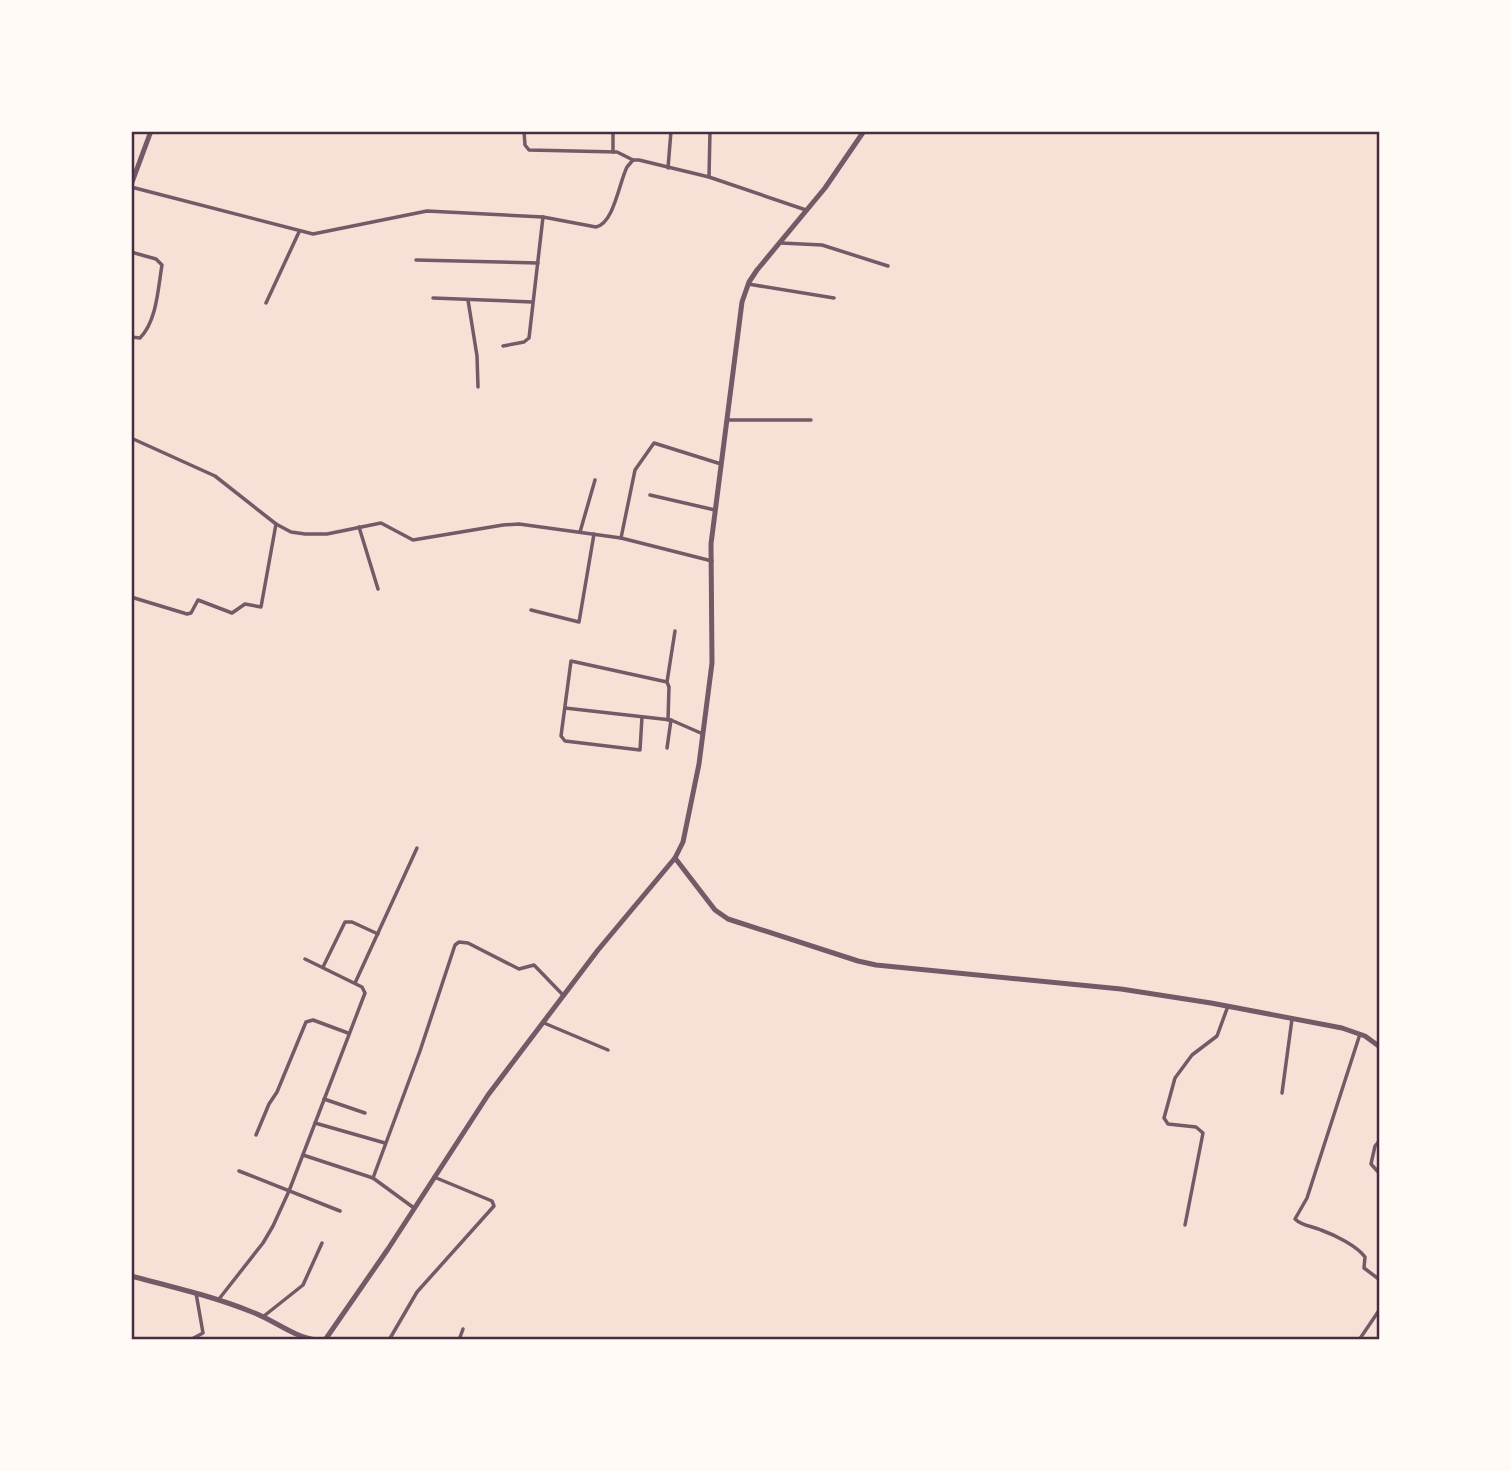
<svg xmlns="http://www.w3.org/2000/svg" width="1511" height="1471" font-family="Overpass,sans-serif">
	<style>
		.lines { fill: none; stroke-linecap: round; stroke-linejoin: round }
		.minor { stroke: #755966; stroke-width: 3.5 }
		.tertiary { stroke: #755966; stroke-width: 5 }
		.neatline { fill: none; stroke: #4a2c40; stroke-width: 2.5 }
	</style>
	<rect width="100%" height="100%" fill="#f7e1d7"/>
	<g class="lines">
		<g class="minor">
			<path d="M524,131L525,145L529,150L617,152L633,160"/>
			<path d="M613,131V152"/>
			<path d="M668,168L671,131"/>
			<path d="M709,177L710,131"/>
			<path d="M131,187L313,234L427,211L543,217L596,227C614,223 619,183 627,167L633,160H639L709,177L806,210"/>
			<path d="M781,243L822,245L888,266"/>
			<path d="M131,252L156,259L162,265C158,288 157,321 140,338L131,337"/>
			<path d="M416,260L538,263"/>
			<path d="M748,284L834,298"/>
			<path d="M433,298L532,302"/>
			<path d="M468,300L477,356L478,387"/>
			<path d="M266,303L299,232"/>
			<path d="M503,346L524,342L529,338L543,217"/>
			<path d="M727,420H811"/>
			<path d="M131,438L215,476L276,524L291,532L305,534H327L381,523L413,540L503,525L519,524L621,538L712,561"/>
			<path d="M650,495L715,510"/>
			<path d="M359,527L378,589"/>
			<path d="M580,532L595,480"/>
			<path d="M621,538L635,470L654,443L721,464"/>
			<path d="M131,597L187,614L191,613L198,600L232,613L245,604L261,607L276,524"/>
			<path d="M531,610L579,622L594,534"/>
			<path d="M667,682L675,631"/>
			<path d="M565,708L671,720L703,734"/>
			<path d="M642,717L640,750L565,741L561,736L571,661L667,682L669,687L668,720"/>
			<path d="M667,748L671,720"/>
			<path d="M323,967L345,922H352L378,934"/>
			<path d="M355,983L417,848"/>
			<path d="M544,1023L608,1050"/>
			<path d="M1360,1034L1307,1198L1295,1219C1302,1226 1312,1226 1321,1230C1335,1235 1357,1246 1365,1257L1364,1268L1380,1280"/>
			<path d="M1282,1093L1292,1019"/>
			<path d="M324,1099L365,1113"/>
			<path d="M315,1123L385,1143"/>
			<path d="M256,1135L269,1104L277,1092L306,1022L313,1020L348,1033"/>
			<path d="M1380,1140L1375,1146L1371,1164L1380,1174"/>
			<path d="M303,1155L373,1178L414,1208"/>
			<path d="M239,1171L340,1211"/>
			<path d="M373,1178L420,1051L455,945L459,942L468,943L519,969L534,965L563,995"/>
			<path d="M1185,1225L1203,1133L1196,1127L1168,1124L1164,1118L1175,1078L1192,1055L1217,1036L1228,1006"/>
			<path d="M219,1299L263,1243L273,1226L289,1191L365,993L362,987L305,959"/>
			<path d="M264,1316L303,1285L322,1243"/>
			<path d="M190,1340L203,1333L196,1293"/>
			<path d="M389,1340L417,1292L494,1206L492,1201L434,1177"/>
			<path d="M459,1340L463,1329"/>
			<path d="M1359,1340L1380,1309"/>
		</g>
		<g class="tertiary">
			<path d="M131,185L151,131"/>
			<path d="M675,858L715,910L728,919L858,961L876,965L1121,989L1211,1003L1342,1028L1365,1036L1380,1047"/>
			<path d="M131,1276C172,1287 213,1296 252,1312C274,1320 293,1337 317,1340"/>
			<path d="M325,1340L388,1249L488,1095L598,950L675,858L683,842L699,764L712,663L711,544L742,302L749,282L757,270L825,188L864,131"/>
		</g>
	</g>
	<rect width="1511" height="1471" fill="none" stroke="#fffaf5" stroke-width="266"/>
	<rect x="133" y="133" width="1245" height="1205" class="neatline"/>
</svg>
